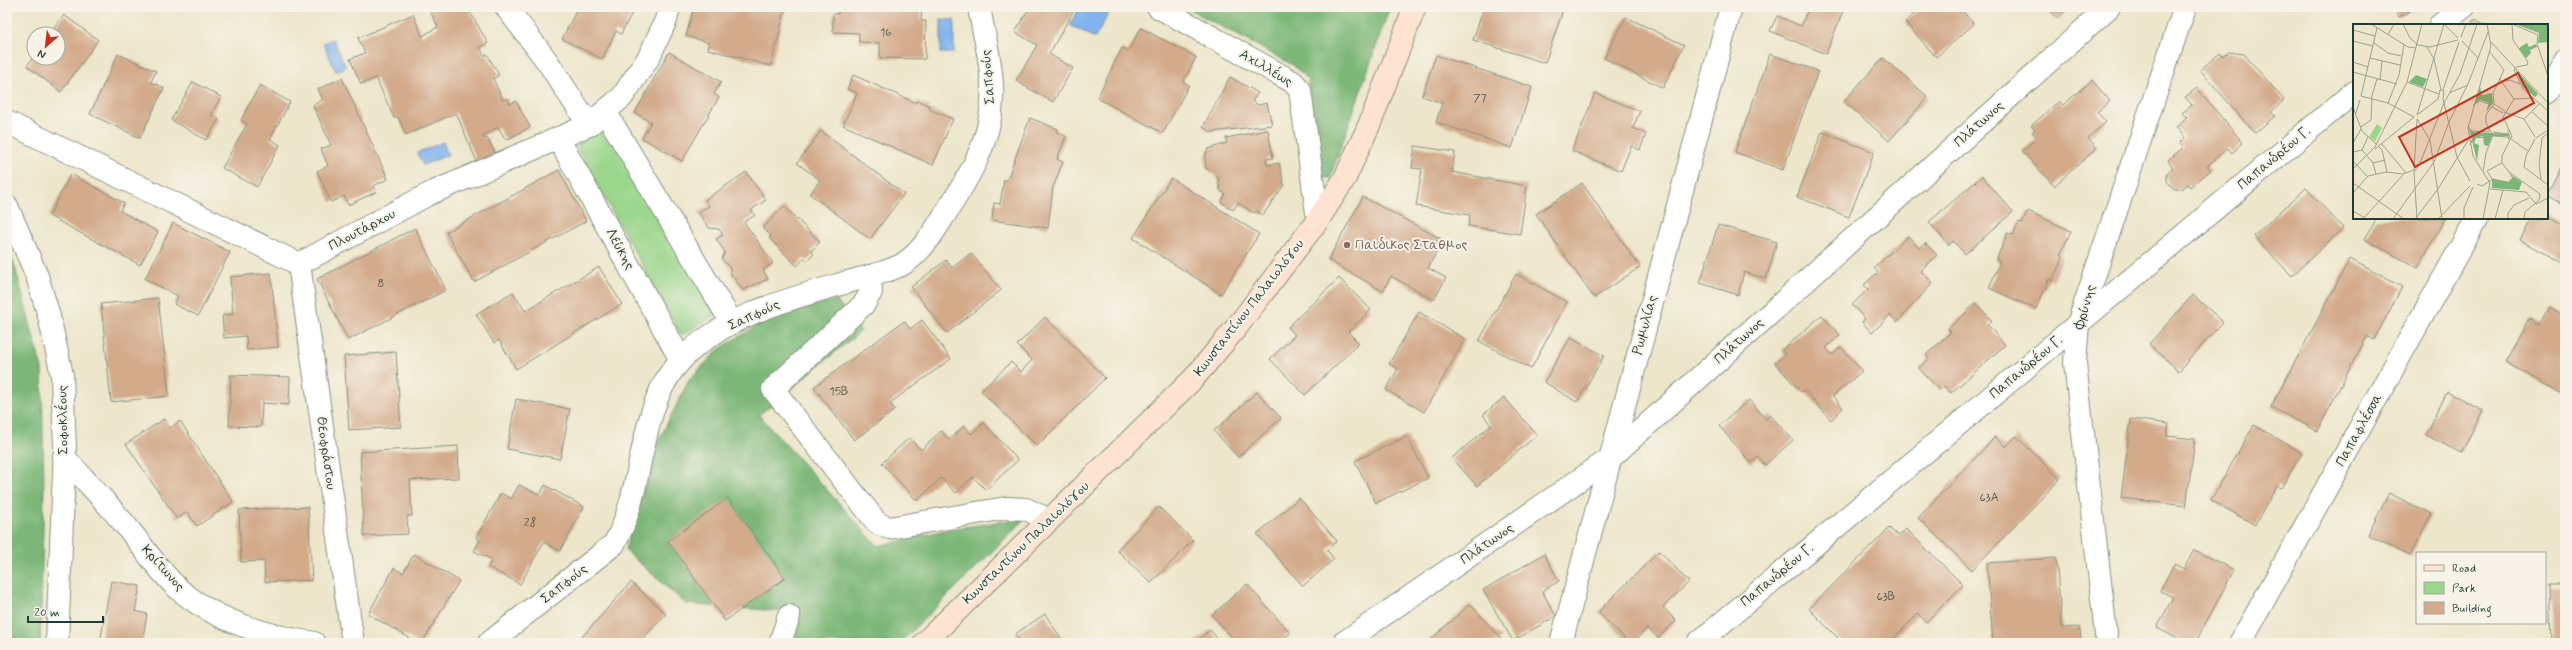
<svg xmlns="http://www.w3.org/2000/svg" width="2572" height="650" font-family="Mynerve,sans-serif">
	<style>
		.green { fill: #9ad68b; stroke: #5c8a60 }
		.forest { fill: #7bb777; stroke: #4d7a56 }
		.water { fill: #82b3ee; stroke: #507891 }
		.building { fill: #d3ab8b }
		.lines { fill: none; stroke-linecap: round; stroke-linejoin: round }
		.street-casing { stroke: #86927f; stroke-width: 24 }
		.secondary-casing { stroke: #86927f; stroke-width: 24 }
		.street { stroke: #fff; stroke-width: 22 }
		.secondary { stroke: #fee3d1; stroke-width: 22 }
		.education-dot { fill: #8d6e63; stroke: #f7f3e8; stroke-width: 1.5 }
		.labels { text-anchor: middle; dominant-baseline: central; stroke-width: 4; stroke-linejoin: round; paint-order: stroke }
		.number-label { font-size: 12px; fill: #4c584a }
		.street-label { font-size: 14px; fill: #1f3d34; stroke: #f7f3e8 }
		.education-label { font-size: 14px; fill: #785e54; stroke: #f7f3e8; text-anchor: start }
		.inset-road { fill: none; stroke: #9ba28e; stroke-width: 1 }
		.view { fill: #c8321e; fill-opacity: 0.15; stroke: #c8321e; stroke-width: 2 }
		.inset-edge { fill: none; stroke: #1f3d34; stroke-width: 2 }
	</style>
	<rect width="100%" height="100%" fill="#f7f3e8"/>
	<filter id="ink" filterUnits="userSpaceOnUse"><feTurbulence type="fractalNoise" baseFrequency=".025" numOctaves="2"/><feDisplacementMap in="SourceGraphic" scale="8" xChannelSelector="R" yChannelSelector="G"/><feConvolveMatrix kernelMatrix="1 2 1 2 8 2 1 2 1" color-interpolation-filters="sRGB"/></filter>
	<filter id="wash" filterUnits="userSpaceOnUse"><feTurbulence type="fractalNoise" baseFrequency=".012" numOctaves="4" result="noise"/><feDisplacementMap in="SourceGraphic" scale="16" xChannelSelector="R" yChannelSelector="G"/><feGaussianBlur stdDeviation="0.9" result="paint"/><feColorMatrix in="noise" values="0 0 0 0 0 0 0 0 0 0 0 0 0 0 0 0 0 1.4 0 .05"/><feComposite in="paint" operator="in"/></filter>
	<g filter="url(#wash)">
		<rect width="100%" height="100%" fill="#ede6ca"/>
		<path class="green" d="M606,127L716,315L681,335L576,146Z"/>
		<g class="forest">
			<path d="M1185,7H1390L1330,178L1320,177L1308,80L1293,65Z"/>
			<path d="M7,247L14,263L42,369L44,490L40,643H7Z"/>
			<path d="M836,300L861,331L759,415L878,546L950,529L1026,518L900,643H793L801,615L777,611L686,604L625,550L656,446L689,380L719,349L769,318Z"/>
		</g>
		<g class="water">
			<path d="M1084,7H1097L1109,13L1095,38L1070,25L1078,9Z"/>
			<rect x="941" y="20" width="13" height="33"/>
			<path d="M333,39L346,67L336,72L323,43Z"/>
			<path d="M443,142L448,155L423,165L417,153Z"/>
		</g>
		<g id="blocks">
			<g class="building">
				<path d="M428,7H467L488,43L480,47L484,56L487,54L499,75L493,79L503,100L507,98L510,104L516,101L530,127L506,140L498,127L483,136L484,139L487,138L496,155L478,164L456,113L406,135L398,117L394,118L376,78L361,84L350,59L365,53L358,38L413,14L422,36L438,27Z"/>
				<path d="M578,7H635L621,34L616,31L602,59L562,39Z"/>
				<path d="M694,7H786L771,66L708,49L710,43L686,36Z"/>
				<path d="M839,7H922L921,21H926L925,59L880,58V43L859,42V33L833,32V14H838Z"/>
				<path d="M1030,7L1075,8L1049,54L1073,68L1053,102L1016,81L1037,45L1015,32Z"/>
				<path d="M1484,7H1564L1545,63L1473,40Z"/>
				<path d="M1809,7H1833L1843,11L1826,54L1770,31L1777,16L1801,26Z"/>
				<path d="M1922,7H1959L1974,24L1936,57L1905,22Z"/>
				<path d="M2047,7H2070L2057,19Z"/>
				<path d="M2394,7H2417L2399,17Z"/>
				<path d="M64,15L98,40L61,92L27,66L34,56L58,58V34H50Z"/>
				<path d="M1626,17L1684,45L1663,88L1604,58Z"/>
				<path d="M2475,19L2486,25H2472Z"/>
				<path d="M1141,28L1196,57L1183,82L1189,85L1163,133L1097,98L1122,48L1128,51Z"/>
				<path d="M669,52L721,82L714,94L719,97L682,161L642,138L651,122L635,113Z"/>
				<path d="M2229,52L2244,54L2284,100L2271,112L2275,116L2255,133L2200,70L2220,53L2223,56Z"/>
				<path d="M118,54L156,71L151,82L164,88L140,138L90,114Z"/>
				<path d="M1770,54L1818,71L1783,170L1735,152Z"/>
				<path d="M1436,55L1532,87L1512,148L1436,122L1442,103L1422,96Z"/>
				<path d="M1883,58L1928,97L1889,141L1844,101Z"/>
				<path d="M853,75L916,103L917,100L930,106L929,109L953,119L933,165L843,125L857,93L847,89Z"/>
				<path d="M1230,77L1258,93L1252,101L1258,105L1267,103L1272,125L1211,132L1203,127Z"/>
				<path d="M342,78L388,179L373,186L376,192L348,205L344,196L331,202L317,171L328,166L321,149L331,145L313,105L323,100L318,89Z"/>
				<path d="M2092,80L2110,101L2097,112L2106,122L2088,138L2097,148L2054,186L2022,151L2037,138L2032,132L2035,130L2031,126L2059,101L2063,105Z"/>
				<path d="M193,82L221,97L211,115L219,119L206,140L171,120Z"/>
				<path d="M260,85L290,102L270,139L280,145L257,187L222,168L247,124L241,120Z"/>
				<path d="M2197,88L2243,143L2232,153L2228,148L2207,166L2211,170L2190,187L2188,184L2182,189H2174L2167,181V174L2173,168L2168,160L2184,147L2180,142L2185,138L2176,127L2187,118L2182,113L2192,105L2185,97Z"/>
				<path d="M1595,93L1640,111L1633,128L1646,134L1640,150L1631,146L1621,171L1572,151Z"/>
				<path d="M1030,118L1058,129L1056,132L1066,136L1057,159L1063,162L1053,187L1048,228L992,220L994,203L1000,204L1004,180H1007Z"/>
				<path d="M1268,130L1273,158L1266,159L1267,165L1279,163L1284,185L1263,215L1256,211L1254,213L1238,203L1233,210L1221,202L1225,194L1220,190L1218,178L1206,168L1205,158L1208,149L1227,143L1226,138Z"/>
				<path d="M821,131L904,194L870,239L810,194L820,180L797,163Z"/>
				<path d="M1822,132L1874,152L1849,217L1797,197Z"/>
				<path d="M1415,146L1455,152L1452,172L1527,186L1520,234L1468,226L1470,215L1416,206L1422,169L1412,168Z"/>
				<path d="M2565,160V205L2547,195Z"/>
				<path d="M559,170L586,221L474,282L446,232Z"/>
				<path d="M746,172L766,200L751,210L755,215L744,222L773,263L763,270L768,279L743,290L731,274L730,268L722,259L725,252L716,239L723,235L719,229L709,228L698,212L709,206L705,200Z"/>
				<path d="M71,174L124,203L120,211L158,232L140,265L49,216Z"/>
				<path d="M1982,176L2013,212L1965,254L1953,241L1949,245L1929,222Z"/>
				<path d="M1171,178L1259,234L1221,294L1133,238Z"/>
				<path d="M1582,183L1640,267L1594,298L1536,214Z"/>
				<path d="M2306,188L2343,228L2292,276L2254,236Z"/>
				<path d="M1363,197L1443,240L1428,268L1446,278L1434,300L1391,276L1383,291L1328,260Z"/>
				<path d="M784,206L820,242L811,251L814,254L807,261L804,258L797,266L769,238L771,236L763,228Z"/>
				<path d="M2028,211L2071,231L2060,255L2063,257L2052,281L2049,279L2036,309L1989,288L2000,262L1996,260L2008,233L2013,235L2019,222L2022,223Z"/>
				<path d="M2547,215L2565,225V265L2520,240L2532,218H2547Z"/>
				<path d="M2377,218H2445L2418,268L2365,239Z"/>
				<path d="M173,223L230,252L198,316L174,304L178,296L145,279Z"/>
				<path d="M1718,225L1777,242L1766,279L1744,272L1738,295L1700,283Z"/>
				<path d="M415,228L446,290L348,340L317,279Z"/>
				<path d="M1908,236L1920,249L1925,243L1937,255L1921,271L1933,283L1897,322L1890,315L1872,333L1862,322L1865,319L1852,305L1868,289L1864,285L1878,272L1874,268Z"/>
				<path d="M971,253L1001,290L947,333L911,287L946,260L952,268Z"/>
				<path d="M2350,259L2402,287L2374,340L2367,336L2317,431L2271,407Z"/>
				<path d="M599,267L622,304L516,369L499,340L494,343L476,314L513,292L525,311Z"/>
				<path d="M271,273L278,347L247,350L246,336L224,338L222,316L233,314L230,277Z"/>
				<path d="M1516,274L1567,302L1531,369L1479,341Z"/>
				<path d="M1339,278L1371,310L1348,332L1359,343L1305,395L1270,359L1295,335L1288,327Z"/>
				<path d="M2193,295L2223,322L2179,371L2149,344Z"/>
				<path d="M158,298L169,396L111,402L101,304Z"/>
				<path d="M1976,303L1992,321L1987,324L2005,345L1951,393L1944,386L1939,390L1919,368L1929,359L1926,355L1951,332L1948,329Z"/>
				<path d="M2549,307L2565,316V395L2505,362L2529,319L2539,325Z"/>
				<path d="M1419,312L1465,339L1424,412L1386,390L1398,369L1389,364Z"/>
				<path d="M1822,315L1840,335L1826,348L1832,355L1841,347L1862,371L1833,396L1843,408L1831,420L1804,390L1801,392L1775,363L1785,354L1782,350Z"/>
				<path d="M1045,317L1105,378L1037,446L981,391L1011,362L1021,372L1032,360L1017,345Z"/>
				<path d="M922,320L951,359L890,403L895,410L854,440L814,387L904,321L910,329Z"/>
				<path d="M1571,337L1604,356L1577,402L1544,382Z"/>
				<path d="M396,352L401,427L349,430L344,356Z"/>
				<path d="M231,375L290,377L289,405L262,403L261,427L229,426Z"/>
				<path d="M1257,392L1281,418L1238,457L1214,431Z"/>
				<path d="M2447,392L2483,410L2461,453L2426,435Z"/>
				<path d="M1504,397L1537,435L1477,486L1452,458L1491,425L1483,415Z"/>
				<path d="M516,399L570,409L560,459L507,449Z"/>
				<path d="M1749,400L1766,419L1770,415L1793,440L1765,465L1758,457L1751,463L1719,426Z"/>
				<path d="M164,419L170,428L180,421L233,502L197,526L187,512L177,519L126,444Z"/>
				<path d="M2131,419L2169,424L2167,436L2195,439L2186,506L2121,498Z"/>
				<path d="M984,423L1018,460L986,490L973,477L956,493L941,478L917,501L882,463L909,438L921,450L941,431L949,440L964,426L971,434Z"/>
				<path d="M2254,425L2302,453L2281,488L2277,486L2255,525L2211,500Z"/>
				<path d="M1407,436L1428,478L1376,503L1355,461Z"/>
				<path d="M2016,436L2060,479L1972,570L1918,518L1995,437L2006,447Z"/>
				<path d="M458,446L459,478L410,480L412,516H407L408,534L364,536L360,452Z"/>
				<path d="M519,485L540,495L545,485L584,507L560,551L544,542L520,584L488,567L492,560L474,551L480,540L476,538L501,493L511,499Z"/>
				<path d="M2389,493L2431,514L2410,556L2368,535Z"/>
				<path d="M728,498L785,578L725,621L668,541Z"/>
				<path d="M1299,498L1337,541L1327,550L1334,559L1303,586L1257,534Z"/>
				<path d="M308,507L312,580L265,582L264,561L241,562L239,510Z"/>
				<path d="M1159,507L1193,540L1151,583L1117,550Z"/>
				<path d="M1889,528L1898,536L1906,529L1963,585L1926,622L1918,614L1889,643H1843L1809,609Z"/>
				<path d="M2194,550L2234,570L2195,643H2186L2157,628L2173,597L2160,591L2174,564L2184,569Z"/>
				<path d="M1659,551L1689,582L1663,607L1676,621L1658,638L1647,628L1633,643H1629L1598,612Z"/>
				<path d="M414,554L459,581L422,643H418L368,614L394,568L403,573Z"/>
				<path d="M1544,554L1559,581L1542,591L1556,616L1513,641L1483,590Z"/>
				<path d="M2056,558L2062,628L2080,627L2081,643H1993L1987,563Z"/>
				<path d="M111,581L140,586L135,611L147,614L142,643H100Z"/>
				<path d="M631,582L666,614L639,643H589L582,637Z"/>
				<path d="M1247,584L1290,633L1279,643H1237L1212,615Z"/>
				<path d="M2550,585H2565V639L2552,640Z"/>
				<path d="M1470,604L1501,638L1495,643H1427Z"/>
				<path d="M1045,614L1064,643H1021L1015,634Z"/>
				<path d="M1210,630L1221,643H1194Z"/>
			</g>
		</g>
	</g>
	<g filter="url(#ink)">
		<use href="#blocks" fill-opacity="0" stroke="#86927f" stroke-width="1"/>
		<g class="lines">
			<g class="street-casing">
				<g id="street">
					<path d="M506,7L547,61L589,125"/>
					<path d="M1158,7L1293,82L1300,90L1318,220"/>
					<path d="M2440,25L2464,7"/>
					<path d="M2547,93L2565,60"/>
					<path d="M606,113L732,323"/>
					<path d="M7,122L299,264L429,194L589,125L622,97L649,57L666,20L669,7"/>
					<path d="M558,138L681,360"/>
					<path d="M7,206L37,276L49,316L62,375L65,447L57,643"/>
					<path d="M299,264L353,643"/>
					<path d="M870,276L871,292L864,304L773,389L877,523L889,528L1006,508L1026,509L1049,520"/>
					<path d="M64,457C85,480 107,503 127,527C145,549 161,574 182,592C219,622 267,636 314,643"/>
					<path d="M489,643L614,544C646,490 636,407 681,360C722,317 785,300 841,284C860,278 885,274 903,264C922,252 936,229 947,211C969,177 990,142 992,101C994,70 984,37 979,7"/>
					<path d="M780,643L789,616"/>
					<path d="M1343,643L1608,460L2109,7"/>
					<path d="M1561,643L1731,7"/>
					<path d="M1698,643L2354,92"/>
					<path d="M2107,643L2075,363L2078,324L2185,7"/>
					<path d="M2240,643L2477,218"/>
				</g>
			</g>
			<g class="secondary-casing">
				<path id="secondary" d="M924,643L1193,379L1236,328L1318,220L1345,178L1370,123L1415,7"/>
			</g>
			<use href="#street" class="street"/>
			<use href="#secondary" class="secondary"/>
		</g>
	</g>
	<circle class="education-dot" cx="1347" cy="245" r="4"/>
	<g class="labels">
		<g class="number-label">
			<text x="886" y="33">16</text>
			<text x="1480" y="99">77</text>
			<text x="381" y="284">8</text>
			<text x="839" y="392">15Β</text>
			<text x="1989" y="498">63Α</text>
			<text x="530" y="523">28</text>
			<text x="1886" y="597">63Β</text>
		</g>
		<g class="street-label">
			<text transform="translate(1266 68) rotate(31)">Αχιλλέως</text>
			<text transform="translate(988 77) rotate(-95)">Σαπφούς</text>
			<text transform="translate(1979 124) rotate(-42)">Πλάτωνος</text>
			<text transform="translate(2274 158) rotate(-40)">Παπανδρέου Γ.</text>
			<text transform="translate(362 230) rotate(-28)">Πλουτάρχου</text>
			<text transform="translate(620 249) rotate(61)">Λεύκης</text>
			<text transform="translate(2085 307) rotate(-74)">Φρύνης</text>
			<text transform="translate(1249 308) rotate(-52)">Κωνσταντίνου Παλαιολόγου</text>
			<text transform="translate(754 315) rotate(-25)">Σαπφούς</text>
			<text transform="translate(1645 325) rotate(-75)">Ρωμυλίας</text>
			<text transform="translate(1739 341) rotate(-42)">Πλάτωνος</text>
			<text transform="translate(2026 367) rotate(-40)">Παπανδρέου Γ.</text>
			<text transform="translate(63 420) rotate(-91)">Σοφοκλέους</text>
			<text transform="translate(2359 430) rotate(-61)">Παπαφλέσσα</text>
			<text transform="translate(326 453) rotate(82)">Θεοφράστου</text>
			<text transform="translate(1026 543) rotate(-44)">Κωνσταντίνου Παλαιολόγου</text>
			<text transform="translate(1487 544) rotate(-35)">Πλάτωνος</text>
			<text transform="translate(163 568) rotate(48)">Κρίτωνος</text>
			<text transform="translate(1777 575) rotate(-40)">Παπανδρέου Γ.</text>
			<text transform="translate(564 584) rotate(-38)">Σαπφούς</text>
		</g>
		<g class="education-label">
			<text x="1355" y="245">Παιδικος Σταθμος</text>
		</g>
	</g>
	<g transform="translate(2353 24)">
		<rect width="195" height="195" fill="#ede6ca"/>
		<path d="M24,100L29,104L22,117L16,113Z" fill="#9ad68b"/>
		<path d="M162,0H195V18L185,19L186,9ZM174,19L176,23L183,20L184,23L177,26L178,29L173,34L166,24ZM162,45L185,70L182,73L170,63ZM63,51L74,55L70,63L56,58ZM127,63L129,71L139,69L140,79L135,86L136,79L127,76L121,81ZM116,104L119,108L156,110V108L157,113V115L155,112H139L135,122L131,121L130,112L123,114L121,119L126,121L124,137ZM158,151L169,158L166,166L139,164V155L155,158L160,153Z" fill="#7bb777"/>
		<path class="inset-road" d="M18,0L55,23L63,24M50,0L57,14L65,21L77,23L105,16M91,0L105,14M159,0L160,16L175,38L174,41L163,43L161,46L170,65L195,87M159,0L185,11L184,20L195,52M0,6L22,12M35,11L41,0M108,13L113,0M0,17L20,22M109,17L125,34M138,18L195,79M21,19L35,29L48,32M74,23L81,35L88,66M137,28L151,46M17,34L47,41M0,38L15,43M0,48L44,60M146,54L161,75M27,56L29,37M54,58L86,70M149,58L157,56L167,60M90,66L106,18M96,69L115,61M18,75L24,55M85,75L87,66L91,67L90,75L104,133L117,157M35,79L46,51L51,20M141,80L152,87M120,81L127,77L136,80L134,87M0,83L9,107L23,120M139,83L150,89M151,88L171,95L182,113M179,88L195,102M3,89L7,76M64,91L91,0M64,91L85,75M171,95L187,79M18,96L19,75M115,102L119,107L136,108V104M8,103L18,96M140,108L155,110V106M140,112L155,113L156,116M183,114L195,106M158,115L175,127M182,115L173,132L171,143L195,161M0,119L8,105M28,119L53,149M117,121L120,114L137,113V118M25,122L29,126L34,148M22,125L61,93L35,79L8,72L24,4M9,126L15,113M0,128L9,126L20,139L23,150M0,137L14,152M20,139L32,136M0,145L22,123L54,58L69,0M61,148L67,139L91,79L107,50L124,0M61,148L64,195M130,148L133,129L140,111L133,99V91L141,80L140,69L151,46M139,155L134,147L149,139M188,155L186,141L189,114L195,109M0,159L51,195M124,160L129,162L140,155L163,160L157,149M137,165L173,168L183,180L195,174M0,169L15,152L33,148L50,150L61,146L64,95L77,116L89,195M0,187L12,194M10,195L50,151M40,195L81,138L96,98L115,60L135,8M62,195L85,165L116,115M85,195L117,162M111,195V184L120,163M130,195L137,159L120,132L115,104L138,22L134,0M142,195L150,166M155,195V189L161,181L176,174M171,195L172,188L186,176L187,170L156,148L149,139V132L159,112L150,93L161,75L181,74"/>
		<path class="view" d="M165,49L181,79L62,143L46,113Z"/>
		<rect width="195" height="195" class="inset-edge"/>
	</g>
	<rect width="2572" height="650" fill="none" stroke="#f7f3e8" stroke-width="24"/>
	<rect x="2416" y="552" width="130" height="72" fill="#f7f3e8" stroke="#a1aaa0"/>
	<rect x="2424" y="565" width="20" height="6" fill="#fee3d1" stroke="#a1aaa0"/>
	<text x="2452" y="572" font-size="12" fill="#1f3d34">Road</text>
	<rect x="2424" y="582" width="20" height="12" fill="#9ad68b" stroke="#a1aaa0"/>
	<text x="2452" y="592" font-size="12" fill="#1f3d34">Park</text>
	<rect x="2424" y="602" width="20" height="12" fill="#d3ab8b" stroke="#a1aaa0"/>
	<text x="2452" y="612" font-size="12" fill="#1f3d34">Building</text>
	<g transform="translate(46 46) rotate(208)"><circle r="19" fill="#f7f3e8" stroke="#a1aaa0"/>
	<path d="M0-3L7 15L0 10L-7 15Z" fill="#c8321e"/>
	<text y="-6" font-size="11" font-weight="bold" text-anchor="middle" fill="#1f3d34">N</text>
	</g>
	<path d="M28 616v6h75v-6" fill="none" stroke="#1f3d34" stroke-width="2"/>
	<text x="34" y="616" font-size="12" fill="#1f3d34" stroke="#f7f3e8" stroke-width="3" paint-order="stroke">20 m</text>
</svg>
